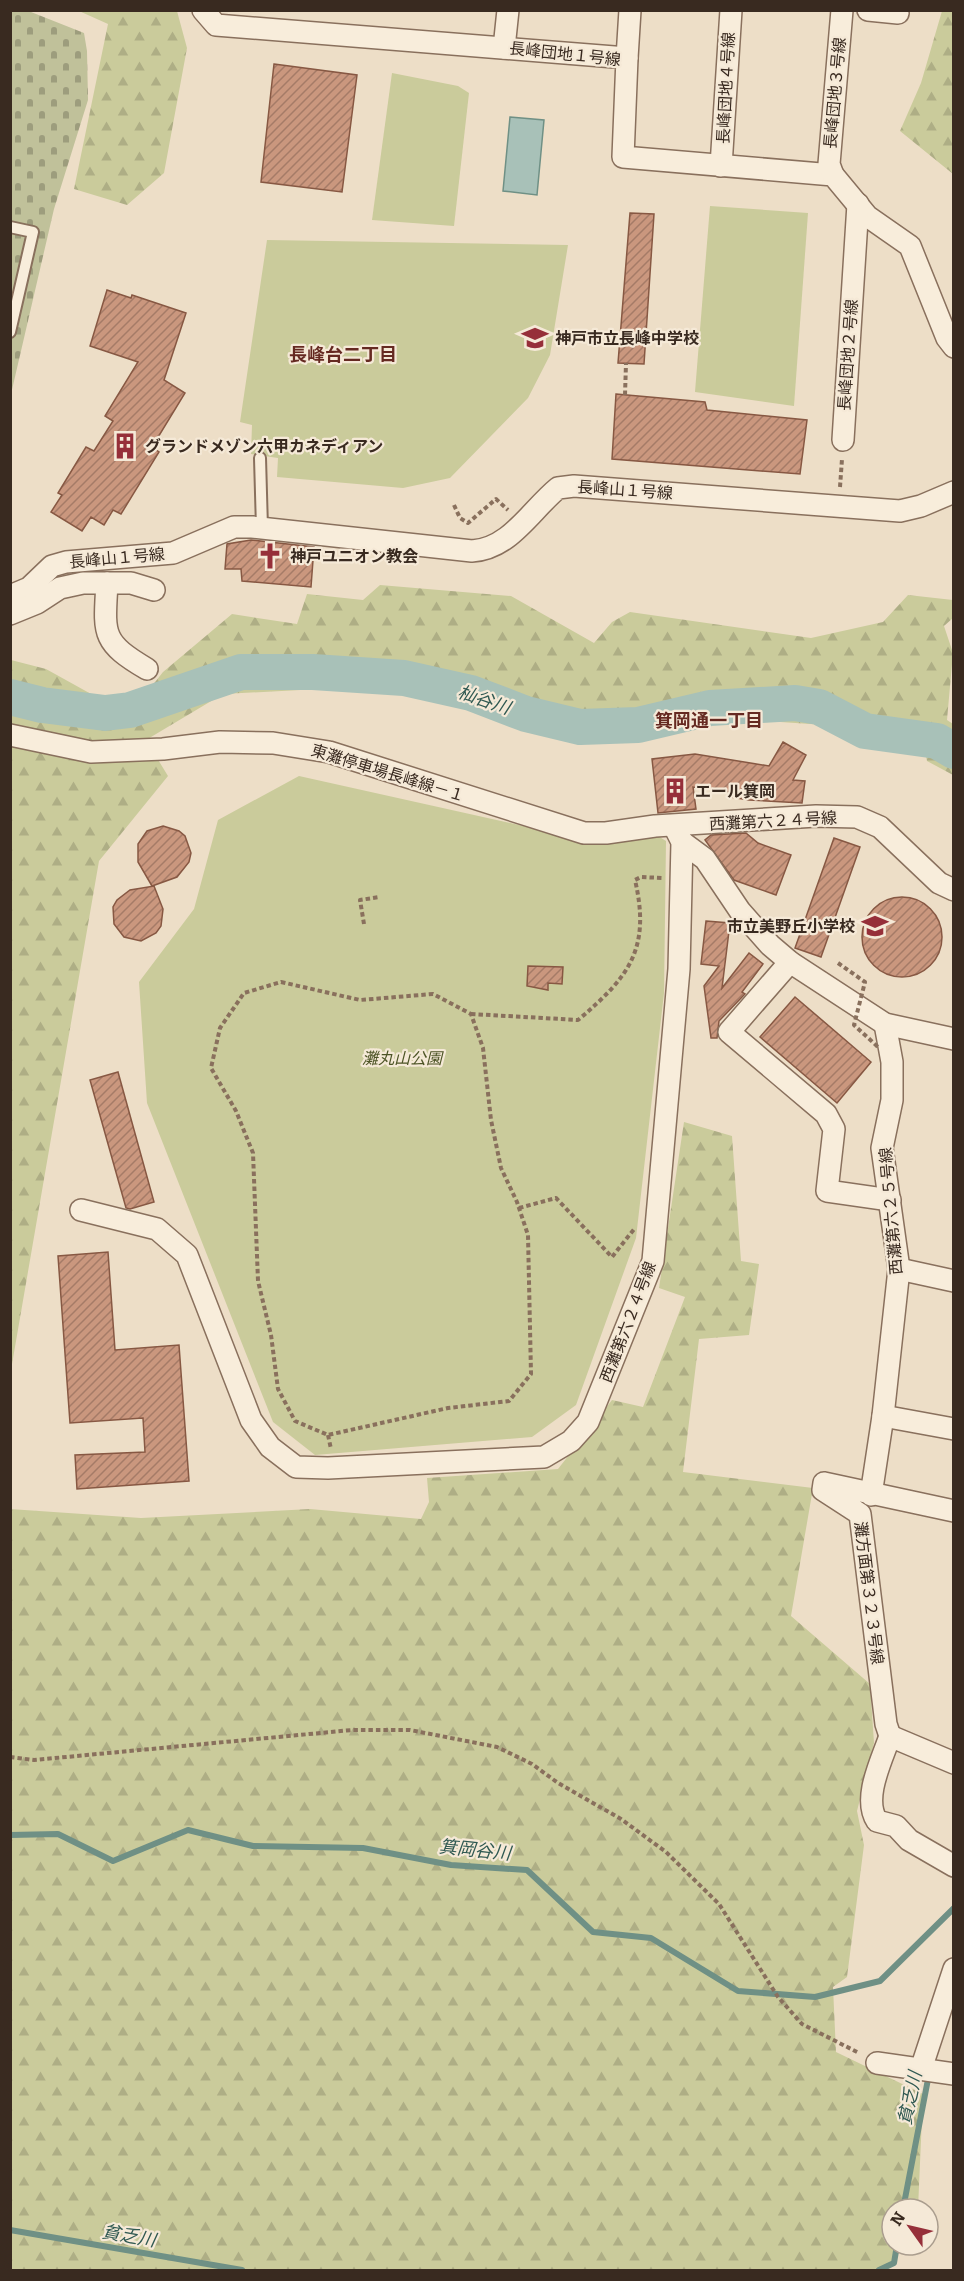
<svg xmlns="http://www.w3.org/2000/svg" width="964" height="2281" font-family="Bitter,'Noto Sans JP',serif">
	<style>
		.forest { fill: url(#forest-firs) }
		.cemetery { fill: url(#cemetery-stones) }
		.park { fill: #cacb9b }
		.water { fill: #a8c1b8; stroke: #6f9085; stroke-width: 1.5 }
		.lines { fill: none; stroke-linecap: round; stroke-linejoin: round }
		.stream { stroke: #6f9085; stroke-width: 6 }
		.river { stroke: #a8c1b8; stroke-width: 36 }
		.building { fill: url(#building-hatch); stroke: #875843; stroke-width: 1.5 }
		.lane-casing { stroke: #89705d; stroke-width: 14 }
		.street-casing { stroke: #89705d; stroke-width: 24 }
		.path { stroke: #89705d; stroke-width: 4; stroke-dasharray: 4.5 3; stroke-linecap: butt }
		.lane { stroke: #f8eddb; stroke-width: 10 }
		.street { stroke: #f8eddb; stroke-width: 21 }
		.path-bridge { stroke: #89705d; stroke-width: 4; stroke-dasharray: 4.5 3; stroke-linecap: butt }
		.labels { text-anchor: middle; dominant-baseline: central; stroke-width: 4.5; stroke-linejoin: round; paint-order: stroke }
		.street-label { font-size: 16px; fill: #392a20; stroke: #f5e9d7 }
		.poi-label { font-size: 16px; font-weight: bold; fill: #392a20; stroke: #f5e9d7; text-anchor: start }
		.park-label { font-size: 16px; font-style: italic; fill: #4e5527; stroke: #f5e9d7 }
		.neighbourhood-label { font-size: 18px; font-weight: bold; fill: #652921; stroke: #f5e9d7 }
		.water-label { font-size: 18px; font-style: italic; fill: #305952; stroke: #f5e9d7 }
	</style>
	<defs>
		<pattern id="forest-firs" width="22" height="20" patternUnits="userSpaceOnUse" patternTransform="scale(1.5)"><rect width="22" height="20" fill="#cacb9b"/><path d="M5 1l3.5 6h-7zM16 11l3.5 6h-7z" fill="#aeae85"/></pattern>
		<pattern id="cemetery-stones" width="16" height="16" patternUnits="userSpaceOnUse" patternTransform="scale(1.5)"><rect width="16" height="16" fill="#c0c19a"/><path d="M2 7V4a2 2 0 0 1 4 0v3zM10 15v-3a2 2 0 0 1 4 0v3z" fill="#9d9d7d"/></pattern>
		<pattern id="building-hatch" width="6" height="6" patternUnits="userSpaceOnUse" patternTransform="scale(1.5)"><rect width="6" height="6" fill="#ca977e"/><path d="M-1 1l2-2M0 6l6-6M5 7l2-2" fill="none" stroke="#a57b67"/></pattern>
	</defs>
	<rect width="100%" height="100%" fill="#eddec7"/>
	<g class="forest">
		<path d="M79,11H177L187,48L164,173L127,205L74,189L108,24Z"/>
		<path d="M942,11H953V174L900,131L921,83Z"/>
		<path d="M380,585L511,596L594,643L612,622L630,612L811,638L883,622L908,595L953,600V618L944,626L953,653L947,720L953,724V775L927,761L920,729L888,723L884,729L735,719L633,738L592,739L417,689H319L223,694L146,740L168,776L99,861L11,1370V660L46,669L129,715L163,672L232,614L297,624L307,594L363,600Z"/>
		<path d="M684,1122L732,1136L741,1261L759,1264L749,1335L699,1339L683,1472L813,1488L791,1616L870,1684L874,1743L857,1811L864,1845L847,1977L833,1987L836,2052L923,2094L918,2209H892V2245H906L884,2270H11L10,1509L141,1518L310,1509L421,1519L429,1502L427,1478L558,1469L612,1400L643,1407L685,1297L659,1288Z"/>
	</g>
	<path class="cemetery" d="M26,10L84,33L87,51L88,100L54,209L11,394L10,11Z"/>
	<g class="park">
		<path d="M392,73L458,86L469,93L454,226L372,220Z"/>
		<path d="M710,206L808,213L794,406L695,392Z"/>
		<path d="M267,240L568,245L550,355L528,398L450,478L403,488L277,477L278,458L251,454L252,425L240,422Z"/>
		<path d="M299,776L568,836H658L666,841L664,993L636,1238L576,1405L532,1437L315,1455L273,1422L147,1103L139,982L194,909L218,820Z"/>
	</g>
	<path class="water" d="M510,117L544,120L537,195L503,191Z"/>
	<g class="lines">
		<g class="stream">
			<path d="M10,1835L58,1834L113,1861L188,1830L253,1846L363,1848L451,1865L527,1870L593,1932L651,1938L738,1991L815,1997L880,1981L954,1908"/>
			<path d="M903,2209L929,2074"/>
			<path d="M10,2230L242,2270"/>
			<path d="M879,2270L894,2263L897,2245"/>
		</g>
		<path class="river" d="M10,697L42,705L105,713L130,710L241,672H313L404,678L471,693L526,714L580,727L638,725L710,708L795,703L819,707L865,731L937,741L954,751"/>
	</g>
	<g class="building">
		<path d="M274,64L357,75L342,192L261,182Z"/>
		<path d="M630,213L654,214L644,364L618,363Z"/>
		<path d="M107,290L131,298L132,295L186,313L164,380L185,393L152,447L159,452L121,514L113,510L104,525L91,517L82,531L51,512L62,495L58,493L86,447L94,451L113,421L105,416L138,362L90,346Z"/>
		<path d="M616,394L705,402L707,410L807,420L800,474L612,459Z"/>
		<path d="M251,540L314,547L311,587L242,581L241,569H225L227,544Z"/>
		<path d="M783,742L806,755L793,780L805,781L802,803L749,800L731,797V792L693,787L696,809L658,813L652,759L695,754L769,766Z"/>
		<path d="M163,826L179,831L185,836L191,853L189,862L177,877L152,886L138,862V844L147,831Z"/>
		<path d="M746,833L758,843L791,855L776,895L734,880L705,840L711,835Z"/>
		<path d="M834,838L860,847L821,957L795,948Z"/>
		<path d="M154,886L163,909L161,926L156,933L141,941L124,937L114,924L113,907L117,900L130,890Z"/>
		<circle cx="902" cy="937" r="40"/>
		<path d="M706,921L730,923L722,988L749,953L763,964L742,992L745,994L719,1021L717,1038H711L704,986L719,966L701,964Z"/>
		<path d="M528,966L563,967L562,984L548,983V990L527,986Z"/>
		<path d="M795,997L871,1062L837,1103L760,1037Z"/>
		<path d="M118,1072L154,1202L130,1209L126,1208L90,1080Z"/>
		<path d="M108,1252L115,1350L179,1345L189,1481L77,1489L75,1455L145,1452L143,1418L70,1423L58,1256Z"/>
	</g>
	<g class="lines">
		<g class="lane-casing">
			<g id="lane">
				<path d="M10,227L33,232L10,332"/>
				<path d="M260,458L262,528"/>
			</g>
		</g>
		<g class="street-casing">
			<g id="street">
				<path d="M203,10L216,25L627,58L623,157L833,175L867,216L910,246L947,338L954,347"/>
				<path d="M868,10L898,13"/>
				<path d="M504,48L508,10"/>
				<path d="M627,58L630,10"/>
				<path d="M721,166L731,10"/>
				<path d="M833,175L829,164L842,10"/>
				<path d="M843,440L858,204"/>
				<path d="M107,583C104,634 101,642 147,669"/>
				<path d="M10,596L29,588L52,566L66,562L173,553L234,527H252L472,551C510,549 531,510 558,488L574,486L900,511L921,506L954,492"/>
				<path d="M10,614L37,603L60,588L83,583H131L154,590"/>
				<path d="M10,735L91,752L163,749L220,742L273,743L329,752L584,833H606L655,826L816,816L857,817L880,827L939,883L954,890"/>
				<path d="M682,842L705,859L740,911L770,945L790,962L885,1024L954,1039"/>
				<path d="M790,962L729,1032L826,1114L834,1129L827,1191L890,1200"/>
				<path d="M81,1210L157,1229L187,1255L251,1420L270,1447L296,1467L328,1468L544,1457L571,1441L588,1422L653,1261L679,969L682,842L674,826"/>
				<path d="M899,1269L954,1281"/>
				<path d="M883,1416L954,1429"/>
				<path d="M871,1495L883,1416L899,1269L882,1148L892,1100V1062L885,1024"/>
				<path d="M890,1736L886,1724L860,1514L823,1490L824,1483L954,1511"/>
				<path d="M890,1736C882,1760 862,1798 877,1821L896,1826L909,1840L954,1866"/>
				<path d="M890,1736L954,1763"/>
				<path d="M877,2063L954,2074"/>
				<path d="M921,2069L954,1969"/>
			</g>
		</g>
		<g class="path">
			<path d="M625,395L626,363"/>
			<path d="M840,487L842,459"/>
			<path d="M454,505L460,518L468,523L496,499L508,510"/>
			<path d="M364,924L360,900L379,897"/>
			<path d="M281,982L360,1000L433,994L471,1014L483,1048L491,1120L501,1168L517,1202L528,1235L531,1374L509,1401L448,1408L328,1435L295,1421L278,1389L271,1335L258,1281L253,1153L236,1111L211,1068L220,1028L244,993Z"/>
			<path d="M471,1014L578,1020C629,977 651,949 635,880L641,877L662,878"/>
			<path d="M519,1208L556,1198L612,1257L635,1228"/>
			<path d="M328,1435L331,1449"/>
			<path d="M10,1757L34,1760L352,1730H410L497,1747L532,1764L558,1783L621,1819L666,1852L719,1904L778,1997L802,2024L859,2053"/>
		</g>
		<use href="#lane" class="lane"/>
		<use href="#street" class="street"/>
		<path class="path-bridge" d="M838,963L865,982L854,1025L878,1047"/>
	</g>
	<defs>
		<g id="school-bare" transform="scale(2.07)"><path d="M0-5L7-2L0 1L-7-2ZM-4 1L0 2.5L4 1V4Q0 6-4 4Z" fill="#962f39" stroke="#f5e9d7" stroke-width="2.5" paint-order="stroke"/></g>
		<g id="building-bare" transform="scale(2.07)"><path d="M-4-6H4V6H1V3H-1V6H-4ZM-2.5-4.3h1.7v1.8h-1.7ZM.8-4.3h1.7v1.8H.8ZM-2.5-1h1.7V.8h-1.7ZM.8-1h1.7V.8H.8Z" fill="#962f39" stroke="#f5e9d7" stroke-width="2.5" paint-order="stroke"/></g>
		<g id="church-bare" transform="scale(2.07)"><path d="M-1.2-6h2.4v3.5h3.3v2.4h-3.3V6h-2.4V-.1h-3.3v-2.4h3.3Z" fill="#962f39" stroke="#f5e9d7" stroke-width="2.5" paint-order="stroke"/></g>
	</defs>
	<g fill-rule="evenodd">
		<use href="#school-bare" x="535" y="338"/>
		<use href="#building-bare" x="125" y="446"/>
		<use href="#church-bare" x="270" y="556"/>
		<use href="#building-bare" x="675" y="791"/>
		<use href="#school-bare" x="875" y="926"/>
	</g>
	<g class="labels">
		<g class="street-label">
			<text transform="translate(565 54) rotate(6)">長峰団地１号線</text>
			<text transform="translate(726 88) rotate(-87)">長峰団地４号線</text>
			<text transform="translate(835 93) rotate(-85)">長峰団地３号線</text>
			<text transform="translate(848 355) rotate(-86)">長峰団地２号線</text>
			<text transform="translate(625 490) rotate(4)">長峰山１号線</text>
			<text transform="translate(117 558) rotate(-5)">長峰山１号線</text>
			<text transform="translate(388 773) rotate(17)">東灘停車場長峰線－１</text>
			<text transform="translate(773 821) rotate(-3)">西灘第六２４号線</text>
			<text transform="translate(891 1211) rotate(-95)">西灘第六２５号線</text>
			<text transform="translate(628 1322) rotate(-69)">西灘第六２４号線</text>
			<text transform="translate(869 1593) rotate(83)">灘方面第３２３号線</text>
		</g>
		<g class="poi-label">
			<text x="555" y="338">神戸市立長峰中学校</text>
			<text x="145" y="446">グランドメゾン六甲カネディアン</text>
			<text x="290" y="556">神戸ユニオン教会</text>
			<text x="695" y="791">エール箕岡</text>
			<text x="855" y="926" text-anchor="end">市立美野丘小学校</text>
		</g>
		<g class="park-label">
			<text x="402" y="1058">灘丸山公園</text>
		</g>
		<g class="neighbourhood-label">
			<text x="343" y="355">長峰台二丁目</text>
			<text x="709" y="721">箕岡通一丁目</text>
		</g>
		<g class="water-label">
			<text transform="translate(484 700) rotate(19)">杣谷川</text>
			<text transform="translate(475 1850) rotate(6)">箕岡谷川</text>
			<text transform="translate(910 2098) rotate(-78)">貧乏川</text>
			<text transform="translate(129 2236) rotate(10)">貧乏川</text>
		</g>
	</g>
	<rect width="964" height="2281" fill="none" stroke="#392a20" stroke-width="24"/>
	<g transform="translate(910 2227) rotate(304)"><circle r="28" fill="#f5e9d7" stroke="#aa9d8e" stroke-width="1.5"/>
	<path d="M0-4.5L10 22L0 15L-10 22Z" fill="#962f39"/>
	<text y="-9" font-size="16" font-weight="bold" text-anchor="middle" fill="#392a20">N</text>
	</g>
</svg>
